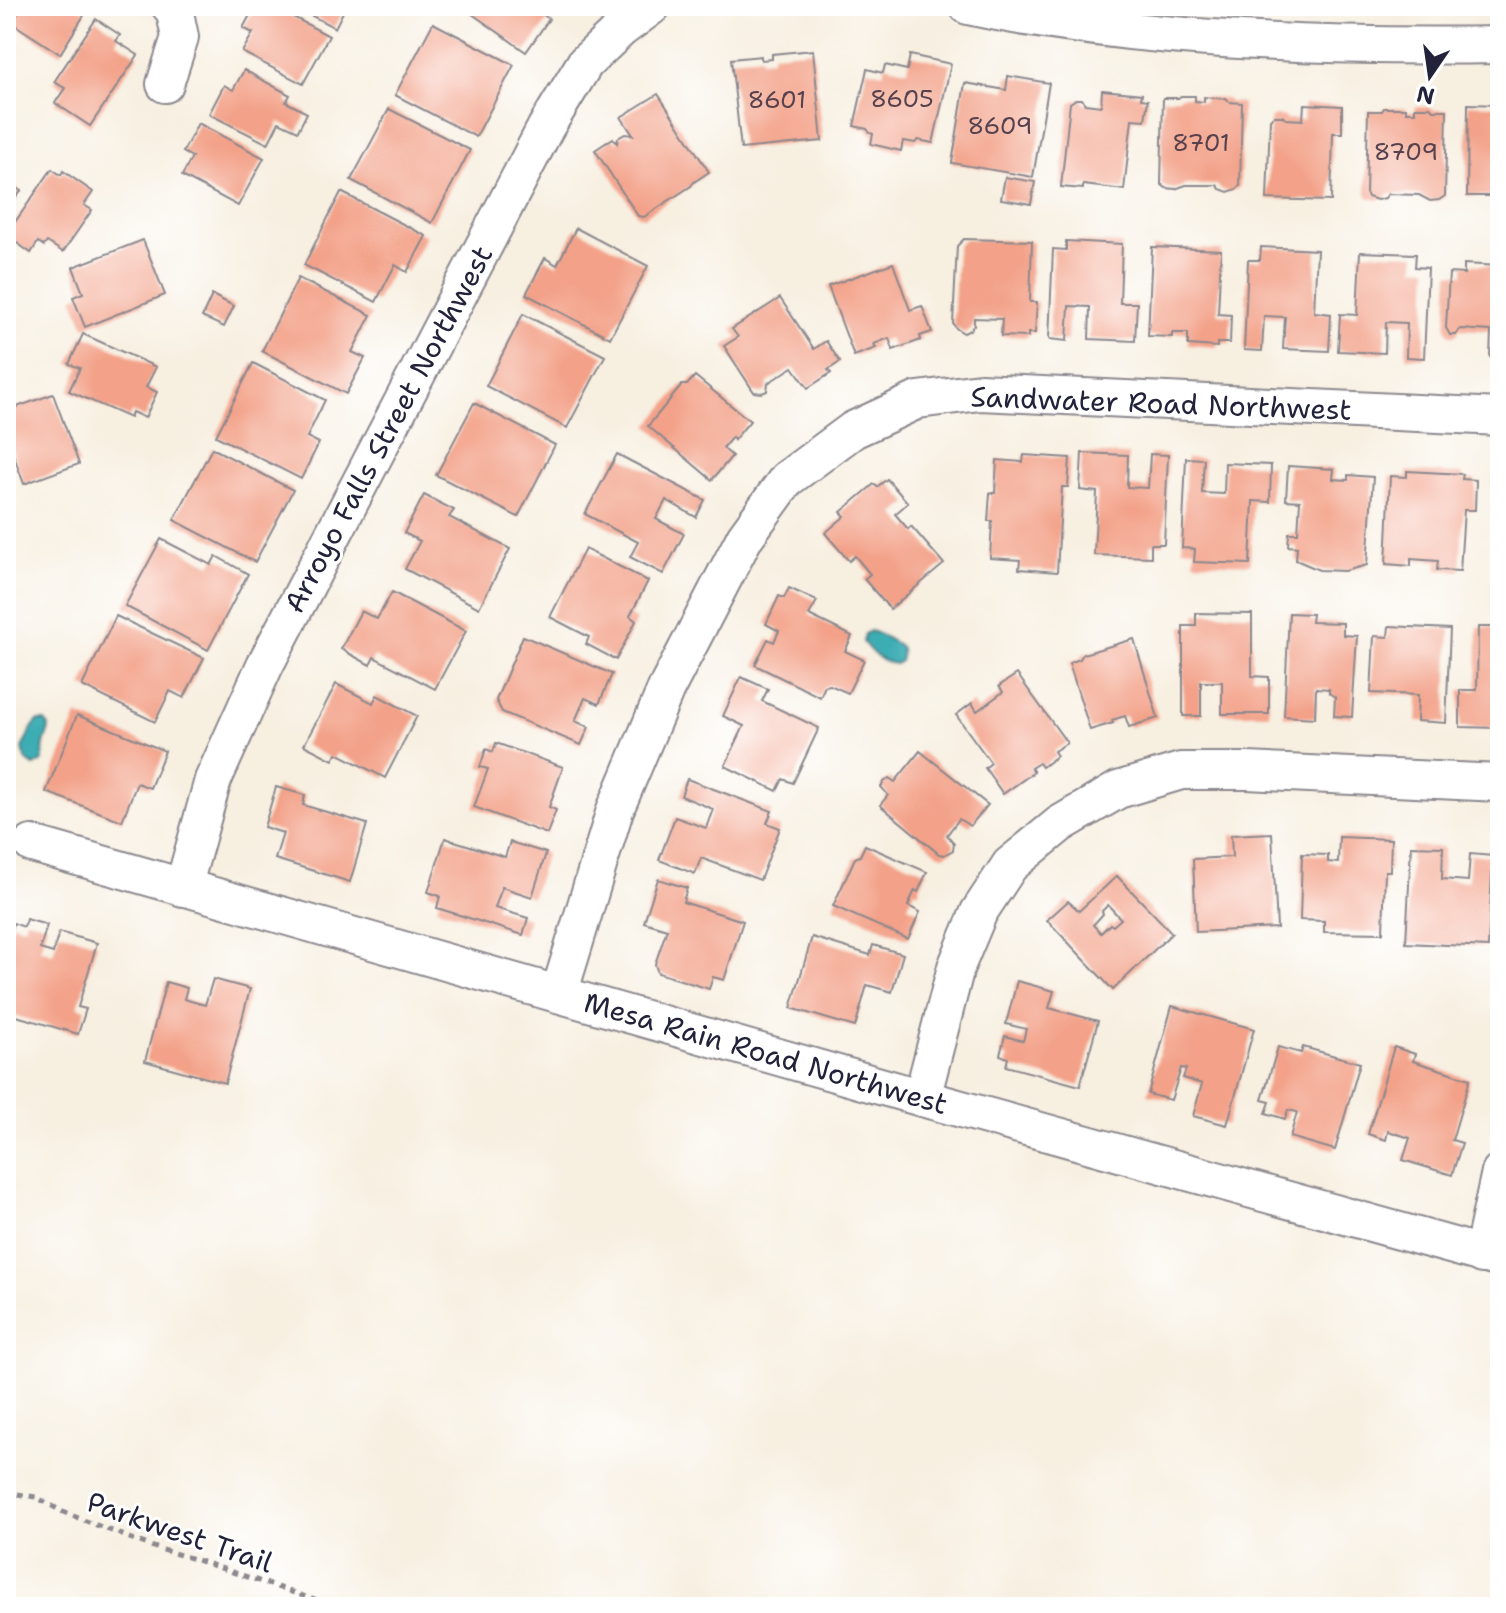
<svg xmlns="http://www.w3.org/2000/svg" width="1506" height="1613" font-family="'Shantell Sans',sans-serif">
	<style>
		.water { fill: #3cadb4; stroke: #2f6878; stroke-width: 2 }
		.building { fill: #f3a188; fill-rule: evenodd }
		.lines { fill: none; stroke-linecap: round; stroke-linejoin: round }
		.street-casing { stroke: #8c888e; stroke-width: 40 }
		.path { stroke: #8c888e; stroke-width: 5; stroke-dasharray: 6 6; stroke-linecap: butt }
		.street { stroke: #fff; stroke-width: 36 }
		.labels { text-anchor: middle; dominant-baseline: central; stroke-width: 6; stroke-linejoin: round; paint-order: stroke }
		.number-label { font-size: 24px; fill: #56424e }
		.street-label { font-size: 28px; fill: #22223b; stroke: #fff }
	</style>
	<rect width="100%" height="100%" fill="#fff"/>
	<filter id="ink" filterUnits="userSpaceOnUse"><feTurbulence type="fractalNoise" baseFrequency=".0125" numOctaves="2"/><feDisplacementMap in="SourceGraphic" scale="16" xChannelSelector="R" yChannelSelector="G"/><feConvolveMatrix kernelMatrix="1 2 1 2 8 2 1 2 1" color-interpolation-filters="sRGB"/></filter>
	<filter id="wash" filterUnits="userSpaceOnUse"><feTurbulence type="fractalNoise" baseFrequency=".006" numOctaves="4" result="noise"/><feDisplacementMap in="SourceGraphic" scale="32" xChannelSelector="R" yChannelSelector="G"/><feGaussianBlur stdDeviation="1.8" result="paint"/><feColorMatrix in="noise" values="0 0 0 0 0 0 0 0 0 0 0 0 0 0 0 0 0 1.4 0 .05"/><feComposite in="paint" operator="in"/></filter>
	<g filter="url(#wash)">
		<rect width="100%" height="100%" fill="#f7efe0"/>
		<g class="water">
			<path d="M870,631C875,632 898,643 900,647C903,651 901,656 900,661L896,664C881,663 871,653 863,642L865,634Z"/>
			<path d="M38,721H45L49,726C49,734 45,737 44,745C41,757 48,759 34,766L27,761L22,748C26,741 31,726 38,721Z"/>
		</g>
		<g id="blocks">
			<g class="building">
				<path d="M22,6H77L86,12L60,54L12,23Z"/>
				<path d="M255,6H273L329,36L303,84L242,52L253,33L243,28Z"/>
				<path d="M293,6H346L335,28Z"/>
				<path d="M461,6H541L538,11L549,19L526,52Z"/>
				<path d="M96,19L120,35L116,41L138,55L90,126L55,103L65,88L54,82Z"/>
				<path d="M433,23L514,65L476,137L395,95Z"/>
				<path d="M813,50L822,141L741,149L731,59L761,56V60L772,59V54Z"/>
				<path d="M910,55L951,64L933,143L918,140L915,143L903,141L901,151L871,144L873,134L870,133L867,129L854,126L867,69L883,73L885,65L907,70Z"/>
				<path d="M244,70L290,95L286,102L307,113L298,131L279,122L268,144L209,114L224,85L233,90Z"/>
				<path d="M1008,76L1049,83L1033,177L952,163L965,83L1006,90Z"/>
				<path d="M1102,90L1142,94L1141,99L1148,100L1145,120L1132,119L1124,190L1083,185V189L1061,187L1070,103L1076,99H1082L1085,104L1101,106Z"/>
				<path d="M658,94L709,172L694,182L691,186L644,217L638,216L595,150L613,138L617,143L618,138L625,134L633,135L621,117Z"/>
				<path d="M1181,96H1195V101L1204,102V97L1226,99L1229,102L1242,103L1240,186L1237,189L1228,192L1220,189L1217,185H1186L1175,189L1166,188L1161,184L1163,98H1178Z"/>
				<path d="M1304,104L1342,106V133H1333L1331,201L1267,199L1270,119L1274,116H1282L1286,119L1303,120Z"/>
				<path d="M1468,104L1500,105V196H1467Z"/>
				<path d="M1415,107H1430L1433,110H1447L1445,196L1439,200L1430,201L1419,195L1388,194L1385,198L1377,200L1368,197L1366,193L1368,111H1382L1384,108H1406V112H1415Z"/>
				<path d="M389,109L470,150L432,223L351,180Z"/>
				<path d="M198,123L264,158L238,206L182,176L192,157L183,152Z"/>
				<path d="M52,169L61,175L63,171L93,192L84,205L92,210L63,252L47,242L44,246L38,242L31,253L6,235Z"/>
				<path d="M1005,177L1035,182L1031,204L1001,199Z"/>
				<path d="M6,181L21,191L6,211Z"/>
				<path d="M341,192L426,236L407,272L395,265L376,302L304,265Z"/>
				<path d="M576,228L648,266L610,338L526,294L545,258L557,265Z"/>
				<path d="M964,239L1032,241L1030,302H1037L1035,333H1028V337L1001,336L1002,319L974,318V325L970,330L964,333L957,329L953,324L957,246Z"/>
				<path d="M143,240L165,295L85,327L73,297L83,293L73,267Z"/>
				<path d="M1066,241L1122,244L1120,303H1137L1135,341L1089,339L1090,307L1069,306L1067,341L1049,339L1053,249L1066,250Z"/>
				<path d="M1152,247L1221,250L1218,314L1231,315L1230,343H1217V347L1188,345V333H1172V337L1148,336Z"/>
				<path d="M1261,247L1317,250L1314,312L1331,314L1329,351L1283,349L1285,317L1264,316L1262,351L1244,350L1248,260H1260Z"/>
				<path d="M1360,252L1416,254L1415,267L1428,268L1424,358L1406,357L1407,323L1386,322L1385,353L1338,351L1340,314L1357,315Z"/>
				<path d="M893,263L910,310L922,306L932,332L920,336L921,340L893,350L889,338L874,344L876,348L854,356L828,286Z"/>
				<path d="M1464,264L1500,266V358L1490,357L1491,331L1460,329L1456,335H1450L1446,328L1449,273L1464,274Z"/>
				<path d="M298,278L371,315L352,352L365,358L346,394L262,351Z"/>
				<path d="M212,295L234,306L224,327L202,317Z"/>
				<path d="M780,298L814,349L826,341L840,362L828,370L831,373L808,388L793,367L768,383L767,391L762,393L754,392L724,346L738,337L732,329Z"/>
				<path d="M523,314L605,356L567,428L486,386Z"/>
				<path d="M83,334L156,367L146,387L157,392L145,418L132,412L130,418L69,391L80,368L69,364Z"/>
				<path d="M253,363L325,400L307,437L319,443L301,479L216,436Z"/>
				<path d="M695,376L750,421L734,440L732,437L723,448L732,456L712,480L648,426L682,385H687Z"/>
				<path d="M53,394L79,464L24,484L6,434V411Z"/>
				<path d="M474,403L555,445L518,517L436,475Z"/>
				<path d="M212,448L293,490L255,562L174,520Z"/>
				<path d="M1082,453L1128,455L1127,487L1148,488L1150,454L1168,455L1164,544H1151V557L1094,555L1097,492L1080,490Z"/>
				<path d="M617,454L705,500L696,517L666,500L656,519L684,534L663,574L630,557L638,542L585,514Z"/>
				<path d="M1024,455L1070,458L1068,487H1062L1057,572L1019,569L1020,560L990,558L992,521H988L990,493H995L997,460L1023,462Z"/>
				<path d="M1186,458L1204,459L1202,493L1224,494L1225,463L1271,465L1270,502L1253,501L1250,564L1194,562L1195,549L1182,548Z"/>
				<path d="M1288,466L1334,469L1333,479L1348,480V475L1373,477L1367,565L1345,571L1319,570L1296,560L1297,547L1288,546L1289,533H1298L1300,501L1286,500Z"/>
				<path d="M1407,471L1463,474L1462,479L1476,480L1475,510H1464L1460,571L1437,570L1438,561L1411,559V566L1386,564L1390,476L1407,477Z"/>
				<path d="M1494,475H1500V574L1494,573L1496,509H1492Z"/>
				<path d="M887,479L908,503L895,514L908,529L911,526L944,564L890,609L864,579L870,574L855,556L849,561L825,533L845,516L841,512L874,484L877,487Z"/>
				<path d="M424,495L454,510L449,517L510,549L479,608L405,569L420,541L404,533Z"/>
				<path d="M161,539L211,565L216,556L248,574L208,650L125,606Z"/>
				<path d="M585,549L648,581L630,616L636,621L616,660L586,644L589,637L550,617Z"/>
				<path d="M789,588L817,601L809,615L852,636L845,651L864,660L848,693L830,685L825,686L820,697L755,665L768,639L774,642L779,631L766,624L779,596L784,598Z"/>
				<path d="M392,592L466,631L435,689L374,657L370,665L341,649L361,611L377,619Z"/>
				<path d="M1196,613L1252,614V676L1269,677V714H1222V682H1201V716H1183V626H1196Z"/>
				<path d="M1289,613L1312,614L1311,622L1343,623V635L1357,636L1352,717L1334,716L1335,697L1329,693V689L1316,688L1315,718L1284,716Z"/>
				<path d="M116,616L204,658L184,698L170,691L155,722L82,686Z"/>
				<path d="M1389,626L1450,629L1446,723L1417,721L1418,695L1371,693L1374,636L1388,637Z"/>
				<path d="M1478,627H1500V728L1460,727V690H1477Z"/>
				<path d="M523,636L612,674L599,704L585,698L575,721L589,727L581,745L502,712L496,700Z"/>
				<path d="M1134,639L1158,718L1129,727L1125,716L1112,720L1113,723L1090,730L1069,663L1080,659L1083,654Z"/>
				<path d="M1017,674L1067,743L1054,751L1057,756L1042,767L1039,763L1031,768L1034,772L1003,794L985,768L991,763L956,715L972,703L977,711L1003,692L999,686Z"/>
				<path d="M741,677L768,689L762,701L819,728L793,783L783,779L777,791L725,766L744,726L723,716Z"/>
				<path d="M336,684L373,703L377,695L417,716L385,778L337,753L333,760L304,745Z"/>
				<path d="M77,715L165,751L150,788L137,783L122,821L46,792Z"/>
				<path d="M496,743L563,767L549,807L556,810L547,834L474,807L488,769L480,767L486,749L493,752Z"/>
				<path d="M920,751L988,805L970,826L959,819L947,835L954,843L953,850L944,855L939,854L880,805L888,795L881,787L884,782L889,778L895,782Z"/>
				<path d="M687,779L772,811L767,823L780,828L760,880L701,858L695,874L659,860L675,817L706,828L713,809L681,796Z"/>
				<path d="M276,787L305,795L303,805L367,824L350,882L275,859L283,833L264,827Z"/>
				<path d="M1272,833L1277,928L1196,932L1193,859L1232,857L1231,835Z"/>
				<path d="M1339,837L1391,839L1390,871H1385L1383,933L1324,932V921L1300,920L1302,854L1328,855V862L1338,863Z"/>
				<path d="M445,838L505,857L510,842L546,853L532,897L502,887L495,908L528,918L523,935L437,908L440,896L428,892Z"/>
				<path d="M865,845L927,872L918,892L915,890L908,906L920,912L908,939L833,906L855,858L860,856Z"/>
				<path d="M1411,846L1443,847L1442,879L1468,881L1470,854L1493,856L1488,947L1406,943Z"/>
				<path d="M1117,876L1172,933L1113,990L1047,920L1068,901L1079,911ZM1108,905L1121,919L1113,926L1110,924L1101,933L1093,925L1103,914L1102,911Z"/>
				<path d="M658,879L687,888L683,902L743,921L724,980L713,977L709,989L658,973L655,964L667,929L644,922Z"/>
				<path d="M26,919L47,925L40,949L53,953L59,932L97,943L78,1007L86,1009L78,1034L6,1013V946L13,923L24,927Z"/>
				<path d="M812,937L870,955L873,945L903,954L892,992L867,985L855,1027L791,1008Z"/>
				<path d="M213,979L250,989L225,1083L145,1061L166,982L187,988L184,999L205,1005Z"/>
				<path d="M1017,981L1054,991L1049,1008L1098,1021L1080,1086L1006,1066L1008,1058L1000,1055L1005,1036L1023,1041L1026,1029L1006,1024Z"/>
				<path d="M1172,1006L1254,1029L1227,1125L1193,1116L1202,1084L1183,1078L1186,1069L1181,1068L1171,1100L1148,1094Z"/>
				<path d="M1278,1047L1301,1053L1303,1047L1360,1063L1335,1150L1290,1137L1297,1112L1288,1110L1285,1119L1266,1113L1270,1102L1262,1100Z"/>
				<path d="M1394,1047L1415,1054L1413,1061L1470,1079L1452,1140L1462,1143L1452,1175L1403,1160L1410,1138L1388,1131L1386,1140L1368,1134Z"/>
			</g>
		</g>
	</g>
	<g filter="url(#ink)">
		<use href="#blocks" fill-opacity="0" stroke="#8c888e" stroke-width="2"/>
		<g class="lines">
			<g class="street-casing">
				<g id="street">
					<path d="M968,6C1021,18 1076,25 1130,31C1253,44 1377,47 1500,45"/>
					<path d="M165,84L180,37L174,8L170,6"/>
					<path d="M32,844L922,1098L1500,1259"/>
					<path d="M183,888L213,780L265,665L546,127L585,63L621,29L652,6"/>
					<path d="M559,994L615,810L666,689L745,537L787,479L853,430L918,400L980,392L1500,417"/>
					<path d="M922,1098L956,967L979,912L1010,865L1060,824L1118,790L1181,771H1247L1500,783"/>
					<path d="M1482,1255L1500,1172"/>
				</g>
			</g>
			<path class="path" d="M6,1492L36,1497L63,1512L153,1547L197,1560L315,1600L342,1607"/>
			<use href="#street" class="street"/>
		</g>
	</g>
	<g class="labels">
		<g class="number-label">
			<text x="902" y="99">8605</text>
			<text x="777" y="100">8601</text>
			<text x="1000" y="126">8609</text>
			<text x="1201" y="143">8701</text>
			<text x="1406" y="152">8709</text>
		</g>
		<g class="street-label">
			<text transform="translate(1161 403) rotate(2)">Sandwater Road Northwest</text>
			<text transform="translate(388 429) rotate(-62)">Arroyo Falls Street Northwest</text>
			<text transform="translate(766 1053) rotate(16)">Mesa Rain Road Northwest</text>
			<text transform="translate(180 1532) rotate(19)">Parkwest Trail</text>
		</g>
	</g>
	<rect width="1506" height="1613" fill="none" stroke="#fff" stroke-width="32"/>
	<g transform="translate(1430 76) rotate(193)" stroke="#ffffff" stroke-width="6" paint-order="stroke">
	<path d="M0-6L14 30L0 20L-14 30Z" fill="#22223b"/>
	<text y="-12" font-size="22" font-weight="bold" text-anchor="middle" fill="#22223b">N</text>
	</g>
</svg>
